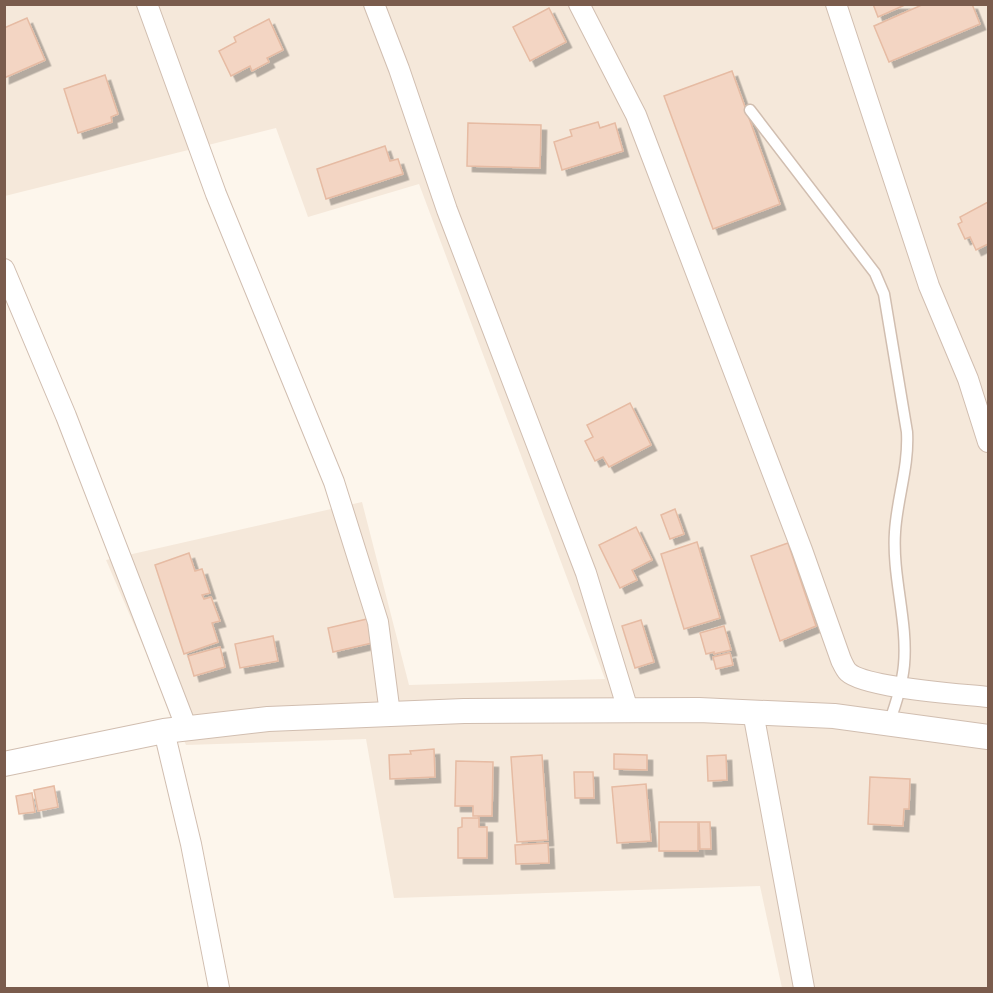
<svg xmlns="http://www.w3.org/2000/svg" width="993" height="993" font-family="'Nunito Sans',sans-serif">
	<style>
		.residential { fill: #f5e8da }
		.building { fill: #f3d5c3; stroke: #e6bba3; stroke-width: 1.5; filter: url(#shadow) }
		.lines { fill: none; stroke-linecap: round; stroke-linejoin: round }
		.service-casing { stroke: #d1beb0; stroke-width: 13 }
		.minor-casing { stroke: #d1beb0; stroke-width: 22 }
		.tertiary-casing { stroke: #d1beb0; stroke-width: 26 }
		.service { stroke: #fff; stroke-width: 10 }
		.minor { stroke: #fff; stroke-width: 20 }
		.tertiary { stroke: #fff; stroke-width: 24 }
	</style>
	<defs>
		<filter id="shadow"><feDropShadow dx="5.5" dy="5.5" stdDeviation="0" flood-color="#0004"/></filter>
	</defs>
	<rect width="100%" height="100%" fill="#fdf6ec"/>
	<path class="residential" d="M5,5H988V988H782L760,886L394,898L366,739L186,745L106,560L362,502L409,685L605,679L419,184L308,217L276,128L5,196Z"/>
	<g class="building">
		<path d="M873,4H907L878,17Z"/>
		<path d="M924,4H972L980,24L889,62L874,26Z"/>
		<path d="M549,8L566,42L530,61L513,27Z"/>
		<path d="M27,18L45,60L4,78V28Z"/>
		<path d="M269,19L283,50L267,58L269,62L252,71L250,66L231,76L219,51L236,42L234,37Z"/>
		<path d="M732,71L780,204L713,229L664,96Z"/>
		<path d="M105,75L118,114L111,117L112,122L78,133L64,89Z"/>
		<path d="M598,122L600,128L615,123L623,151L562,170L554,142L572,136L570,130Z"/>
		<path d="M468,123L541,125L540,168L467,166Z"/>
		<path d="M385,146L390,161L398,159L403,174L326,199L317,169Z"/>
		<path d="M988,202V244L976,250L970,237L965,239L958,224L962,222L960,217Z"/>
		<path d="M630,403L651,445L609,467L603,457L595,461L585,441L593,437L587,425Z"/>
		<path d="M675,509L684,534L670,539L661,515Z"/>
		<path d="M636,527L652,560L632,570L637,580L620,588L599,545Z"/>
		<path d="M697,542L720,618L684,629L661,554Z"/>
		<path d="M788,543L816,626L780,641L751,556Z"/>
		<path d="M189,553L195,571L202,569L210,593L202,595L204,599L211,597L220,621L212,623L218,642L184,654L155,565Z"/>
		<path d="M367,619L372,643L333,652L328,628Z"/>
		<path d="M641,620L654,662L635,668L622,626Z"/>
		<path d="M724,626L731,650L714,654V652L706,654L700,633Z"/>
		<path d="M273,636L278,661L240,668L235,644Z"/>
		<path d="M220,647L225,667L194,676L188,656Z"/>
		<path d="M730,653L733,665L716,669L713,657Z"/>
		<path d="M434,749L435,777L390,779L389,755L411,754L410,751Z"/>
		<path d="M614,754L647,755V770L614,769Z"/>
		<path d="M542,755L548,840L517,842L511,757Z"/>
		<path d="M726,755L727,780L708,781L707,756Z"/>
		<path d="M456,761L493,762L492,816H473V806H455Z"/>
		<path d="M574,772H593L594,798H575Z"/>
		<path d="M870,777L910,779L909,809H904L903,826L868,824Z"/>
		<path d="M646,784L651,841L617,843L612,787Z"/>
		<path d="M54,786L58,807L38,811L34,790Z"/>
		<path d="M32,793L35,812L19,814L16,796Z"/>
		<path d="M462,818H479V827H487V858H458V828L462,827Z"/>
		<rect x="659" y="822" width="39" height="29"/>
		<path d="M699,822H710L711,849H700Z"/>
		<path d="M548,843L549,863L516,864L515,845Z"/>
	</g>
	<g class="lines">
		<g class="service-casing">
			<path id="service" d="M750,110L875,273L884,294L907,432C909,467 897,498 895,532C892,577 908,621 904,665C902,686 896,704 889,723"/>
		</g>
		<g class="minor-casing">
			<g id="minor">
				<path d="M147,4L216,194L334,482L378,622L390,714"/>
				<path d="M374,4L399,69L447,210L586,573L628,710"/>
				<path d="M579,4L636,115L802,550L841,660C843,664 845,669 848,672C865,688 961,694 988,697"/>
				<path d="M836,4L929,286L968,379L988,442"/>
				<path d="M4,269L66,416L187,729"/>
				<path d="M753,712L804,988"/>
				<path d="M164,731L191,844L219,988"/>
			</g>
		</g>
		<g class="tertiary-casing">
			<path id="tertiary" d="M4,764L164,731L268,719L464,711L699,710L834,716L988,737"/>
		</g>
		<use href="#service" class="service"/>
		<use href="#minor" class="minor"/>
		<use href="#tertiary" class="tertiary"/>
	</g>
	<rect width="993" height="993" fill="none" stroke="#7a5c4d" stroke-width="12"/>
</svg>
